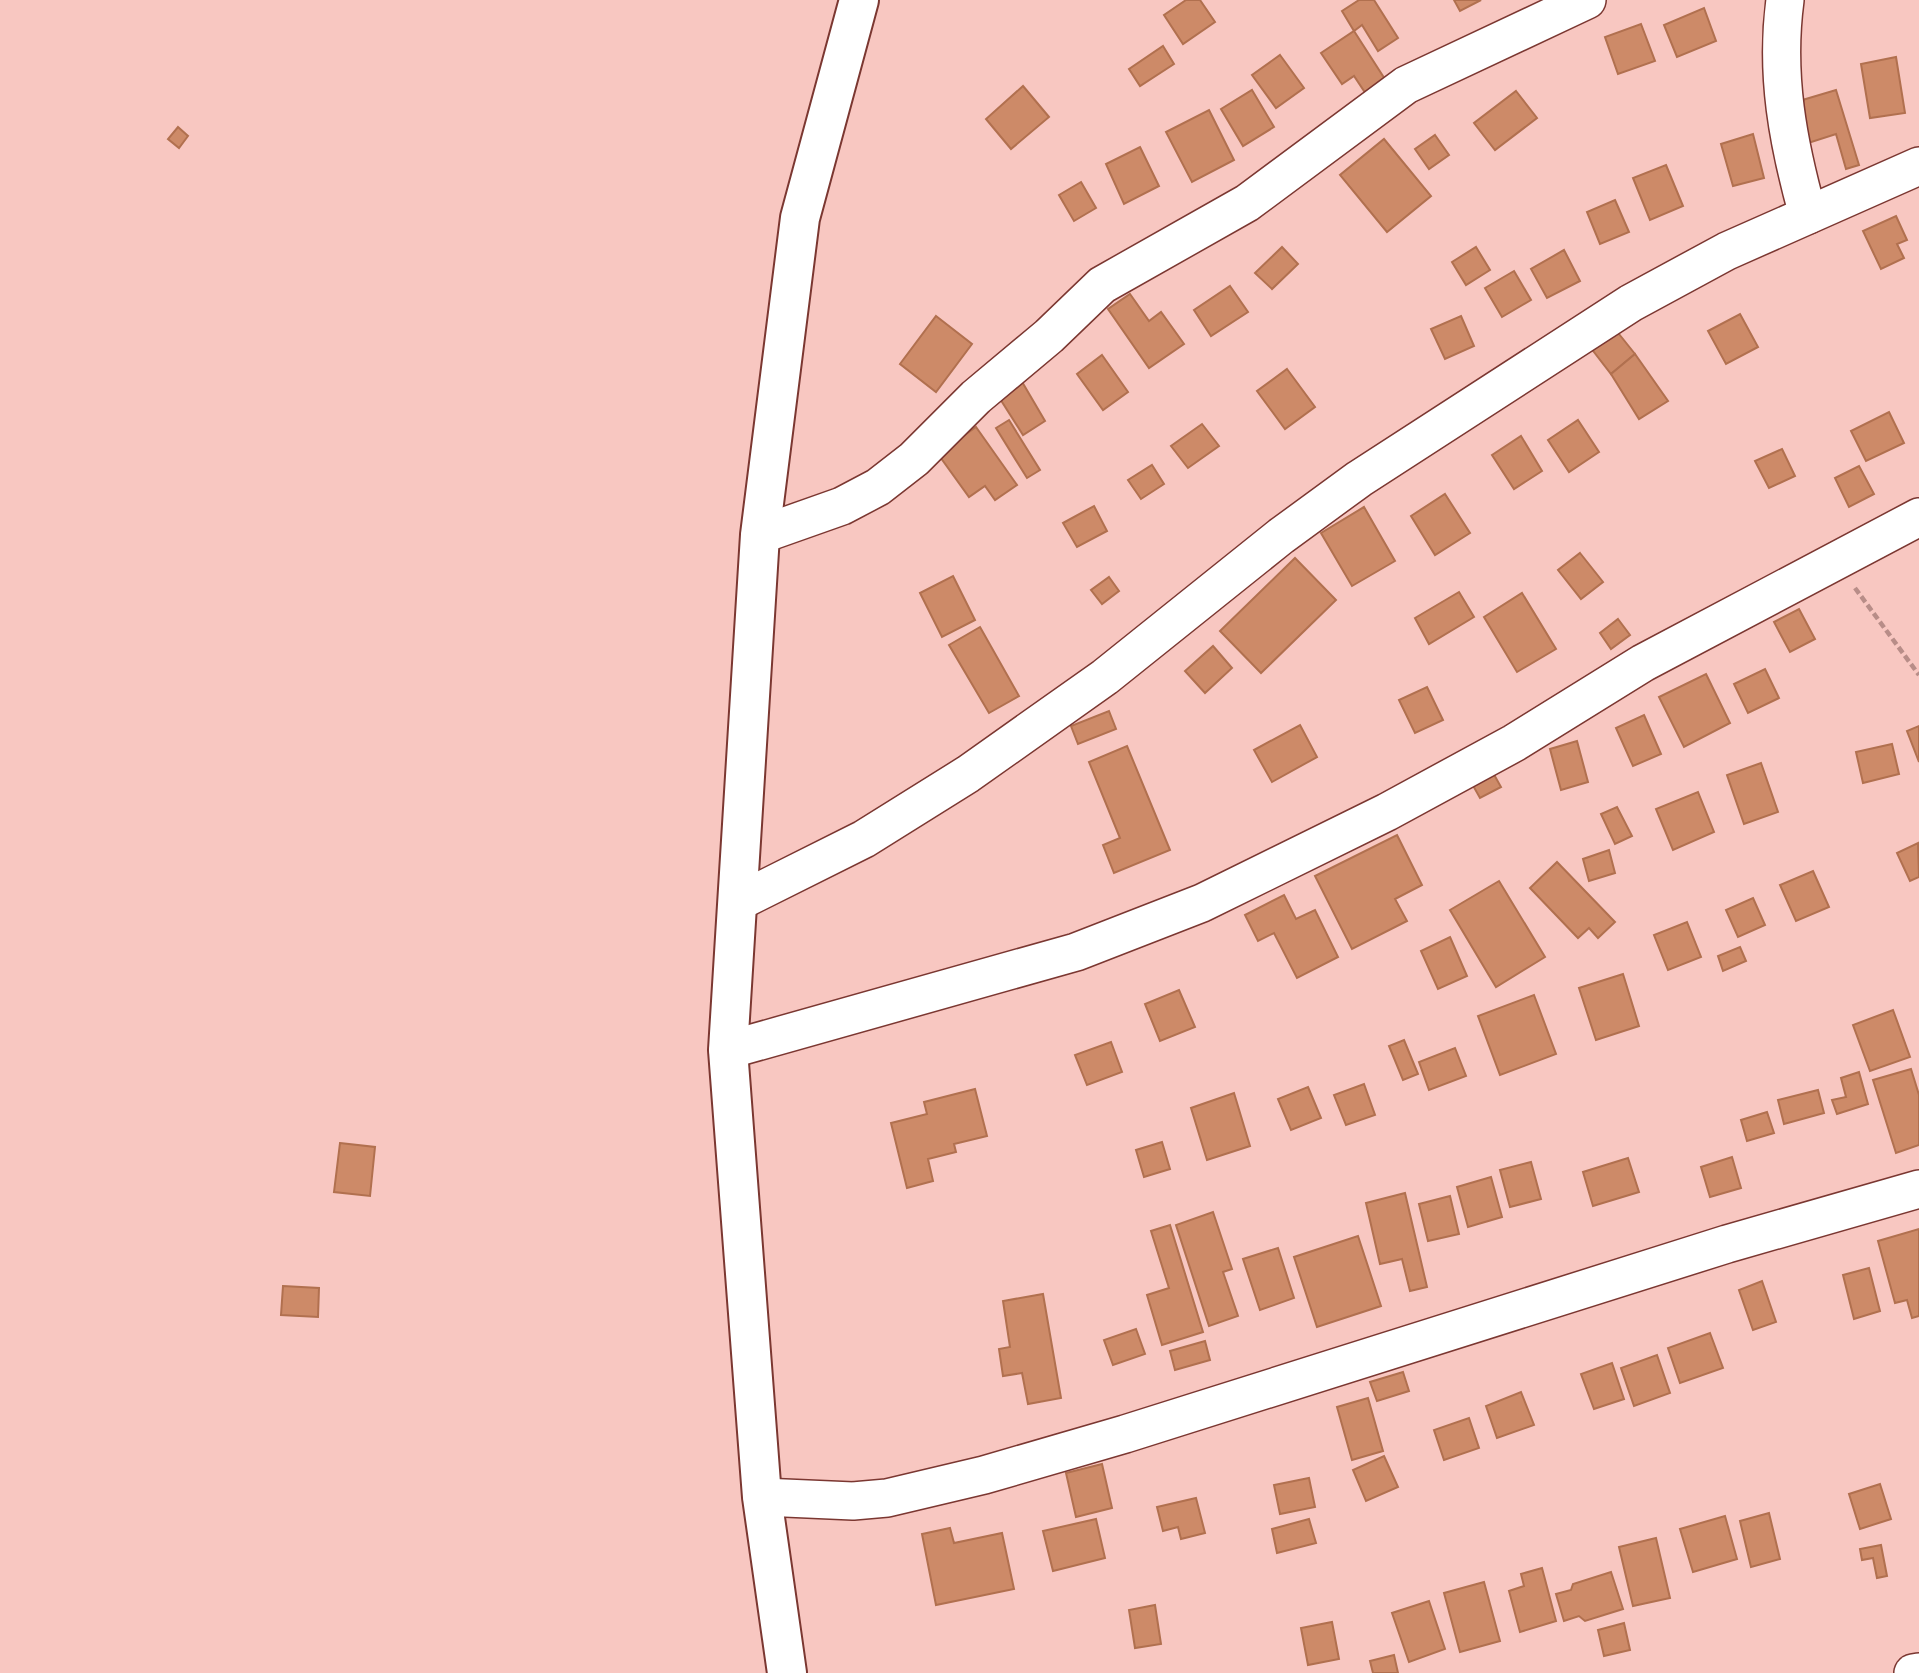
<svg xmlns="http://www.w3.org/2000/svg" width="1919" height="1673" font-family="Overpass,sans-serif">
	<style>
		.building { fill: #cd8a68; stroke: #b1704f; stroke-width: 2 }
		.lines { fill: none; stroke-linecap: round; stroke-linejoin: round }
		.minor-casing { stroke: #7b3731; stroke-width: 40 }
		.primary-casing { stroke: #7b3731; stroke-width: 42 }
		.path { stroke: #b88d88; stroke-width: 4.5; stroke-dasharray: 7 3.5; stroke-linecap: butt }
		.minor { stroke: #fff; stroke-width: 37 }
		.primary { stroke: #fff; stroke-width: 38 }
	</style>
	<rect width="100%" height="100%" fill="#f8c7c1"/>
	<g class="building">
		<path d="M1186,0H1200L1215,22L1183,44L1164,15Z"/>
		<path d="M1359,0H1374L1398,38L1378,51L1362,25L1354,31L1342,11Z"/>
		<path d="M1454,0H1481L1460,11Z"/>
		<path d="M1704,8L1716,41L1677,57L1664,25Z"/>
		<path d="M1641,24L1655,61L1618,74L1605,37Z"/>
		<path d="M1354,31L1390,87L1370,100L1354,76L1342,84L1321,53Z"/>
		<path d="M1163,46L1174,64L1140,86L1129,69Z"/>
		<path d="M1280,55L1304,88L1276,108L1252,75Z"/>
		<path d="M1896,57L1905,113L1870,118L1861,64Z"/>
		<path d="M1023,86L1049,117L1011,149L986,119Z"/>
		<path d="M1252,90L1274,127L1243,146L1221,109Z"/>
		<path d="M1836,90L1859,165L1846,169L1836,134L1802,145L1789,104Z"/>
		<path d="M1516,91L1537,118L1495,150L1474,123Z"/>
		<path d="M1209,110L1234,160L1192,182L1166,132Z"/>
		<path d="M178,127L188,136L179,148L168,139Z"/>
		<path d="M1753,134L1764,178L1733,186L1721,144Z"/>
		<path d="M1435,135L1449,155L1429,169L1415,149Z"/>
		<path d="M1384,139L1431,196L1387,232L1340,175Z"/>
		<path d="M1140,147L1159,186L1124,204L1106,164Z"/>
		<path d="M1666,165L1683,206L1650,220L1633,178Z"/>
		<path d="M1081,182L1096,208L1074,221L1059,195Z"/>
		<path d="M1615,200L1629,232L1600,244L1587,212Z"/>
		<path d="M1896,216L1907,240L1897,244L1904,258L1881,269L1863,231Z"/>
		<path d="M1282,247L1298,264L1272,289L1255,273Z"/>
		<path d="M1476,247L1490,270L1466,285L1452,262Z"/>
		<path d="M1564,250L1580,281L1547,298L1531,269Z"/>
		<path d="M1514,271L1531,300L1502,317L1485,288Z"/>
		<path d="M1230,286L1248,312L1211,336L1194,310Z"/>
		<path d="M1130,294L1149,321L1161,312L1184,344L1149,368L1108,309Z"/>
		<path d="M1740,314L1758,347L1726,364L1708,331Z"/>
		<path d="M936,316L972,344L936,392L900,364Z"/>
		<path d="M1461,316L1474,346L1445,359L1431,329Z"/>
		<path d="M1611,324L1635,354L1611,374L1587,343Z"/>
		<path d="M1635,354L1668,401L1639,419L1611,374Z"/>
		<path d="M1102,355L1128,392L1103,410L1077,374Z"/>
		<path d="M1287,369L1315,407L1285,429L1257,391Z"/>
		<path d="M1021,380L1045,421L1023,435L997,394Z"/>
		<path d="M1889,412L1904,443L1866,461L1851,431Z"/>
		<path d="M1009,420L1040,470L1027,478L996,428Z"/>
		<path d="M1578,420L1599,452L1569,472L1548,440Z"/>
		<path d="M1202,424L1219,446L1188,468L1171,446Z"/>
		<path d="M976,427L1017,485L995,500L985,486L969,497L938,454Z"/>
		<path d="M1521,436L1542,471L1514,489L1492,455Z"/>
		<path d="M1782,449L1795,476L1769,488L1755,461Z"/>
		<path d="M1152,465L1164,484L1141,499L1128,480Z"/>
		<path d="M1859,466L1874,494L1849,507L1835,478Z"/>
		<path d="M1445,494L1470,533L1435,555L1411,516Z"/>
		<path d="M1094,506L1107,531L1077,547L1063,523Z"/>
		<path d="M1364,507L1395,561L1352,586L1321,533Z"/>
		<path d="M1580,553L1603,582L1581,599L1558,570Z"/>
		<path d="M1295,558L1336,600L1261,673L1220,631Z"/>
		<path d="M953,576L975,620L942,637L920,593Z"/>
		<path d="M1109,577L1119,591L1102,604L1091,590Z"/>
		<path d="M1459,592L1474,617L1429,644L1415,618Z"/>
		<path d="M1522,593L1556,649L1517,672L1484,617Z"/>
		<path d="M1799,609L1815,639L1790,652L1774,622Z"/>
		<path d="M1618,619L1630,635L1611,649L1600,633Z"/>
		<path d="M980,627L1019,696L989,713L949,645Z"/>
		<path d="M1213,646L1232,668L1205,693L1185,671Z"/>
		<path d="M1765,669L1779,698L1748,713L1734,684Z"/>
		<path d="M1706,674L1730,723L1684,747L1659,697Z"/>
		<path d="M1427,687L1443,720L1415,733L1399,700Z"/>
		<path d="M1109,711L1116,729L1078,744L1071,726Z"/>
		<path d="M1644,715L1661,754L1633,766L1616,728Z"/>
		<path d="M1300,725L1317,757L1272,782L1254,750Z"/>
		<path d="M1919,726V762L1907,731Z"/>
		<path d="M1577,741L1588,782L1561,790L1550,749Z"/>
		<path d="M1892,744L1899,774L1863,783L1856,752Z"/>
		<path d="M1127,746L1170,850L1114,873L1103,845L1120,838L1089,762Z"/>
		<path d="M1761,763L1778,812L1744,824L1727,775Z"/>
		<path d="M1492,771L1501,787L1480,798L1471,782Z"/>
		<path d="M1698,792L1714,832L1673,850L1656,809Z"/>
		<path d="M1617,807L1632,836L1615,844L1601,814Z"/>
		<path d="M1397,835L1422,885L1395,899L1407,921L1352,949L1315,876Z"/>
		<path d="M1918,843L1919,877L1910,881L1897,853Z"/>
		<path d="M1609,850L1615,873L1589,881L1583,859Z"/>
		<path d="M1557,862L1615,922L1598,938L1589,928L1578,938L1530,888Z"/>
		<path d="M1813,871L1829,907L1796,921L1780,885Z"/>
		<path d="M1499,881L1545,957L1496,987L1450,910Z"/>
		<path d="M1284,895L1296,919L1315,910L1338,957L1297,978L1274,933L1258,941L1245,915Z"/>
		<path d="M1753,898L1765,925L1738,937L1726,910Z"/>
		<path d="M1687,922L1701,957L1668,970L1654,935Z"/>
		<path d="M1450,937L1467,976L1438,989L1421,951Z"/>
		<path d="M1740,947L1746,961L1723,971L1718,956Z"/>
		<path d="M1623,974L1639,1026L1596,1040L1579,988Z"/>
		<path d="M1179,990L1195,1027L1160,1041L1145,1004Z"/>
		<path d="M1534,995L1556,1054L1500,1075L1478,1016Z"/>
		<path d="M1893,1010L1910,1057L1870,1071L1853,1025Z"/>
		<path d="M1404,1040L1418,1074L1403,1080L1389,1046Z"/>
		<path d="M1111,1042L1122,1072L1087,1085L1075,1055Z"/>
		<path d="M1455,1048L1466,1076L1429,1090L1419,1062Z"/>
		<path d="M1911,1069L1919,1095V1145L1896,1153L1873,1080Z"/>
		<path d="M1859,1072L1868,1104L1837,1114L1832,1100L1846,1097L1841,1078Z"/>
		<path d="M1364,1084L1375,1115L1346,1125L1334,1095Z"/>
		<path d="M1308,1087L1321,1118L1291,1130L1278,1099Z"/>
		<path d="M975,1089L987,1136L954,1144L956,1152L928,1159L933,1181L907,1188L891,1123L927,1114L924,1102Z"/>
		<path d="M1818,1090L1824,1113L1784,1124L1778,1100Z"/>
		<path d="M1234,1093L1250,1146L1207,1160L1191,1108Z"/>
		<path d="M1767,1112L1774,1133L1747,1141L1741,1120Z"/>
		<path d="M1162,1142L1170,1169L1144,1177L1136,1150Z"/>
		<path d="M340,1143L375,1147L370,1196L334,1192Z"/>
		<path d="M1732,1157L1741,1188L1710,1197L1701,1167Z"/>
		<path d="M1628,1158L1639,1192L1593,1206L1583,1172Z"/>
		<path d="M1531,1162L1541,1199L1510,1207L1500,1170Z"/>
		<path d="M1491,1177L1502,1217L1468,1227L1457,1187Z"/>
		<path d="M1405,1193L1427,1287L1410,1291L1402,1259L1380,1264L1366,1203Z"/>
		<path d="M1450,1196L1459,1234L1428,1241L1419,1204Z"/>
		<path d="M1213,1212L1232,1269L1223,1272L1238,1316L1209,1326L1176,1225Z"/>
		<path d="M1170,1225L1203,1332L1162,1345L1147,1295L1169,1288L1151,1231Z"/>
		<path d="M1919,1229V1316L1912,1318L1907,1300L1895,1303L1878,1241Z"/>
		<path d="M1358,1236L1381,1306L1317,1327L1294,1257Z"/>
		<path d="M1278,1248L1294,1298L1260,1310L1243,1259Z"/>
		<path d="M1869,1268L1880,1311L1854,1319L1843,1275Z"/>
		<path d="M1762,1281L1776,1322L1753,1330L1739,1290Z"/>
		<path d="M283,1286L319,1288L318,1317L281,1315Z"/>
		<path d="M1043,1294L1061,1398L1028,1404L1022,1373L1003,1376L999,1349L1010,1347L1003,1301Z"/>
		<path d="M1136,1329L1145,1354L1113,1365L1104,1340Z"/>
		<path d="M1710,1333L1723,1368L1680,1383L1668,1348Z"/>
		<path d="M1205,1341L1210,1360L1175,1370L1170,1351Z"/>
		<path d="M1657,1355L1670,1393L1634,1406L1621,1368Z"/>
		<path d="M1612,1363L1624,1399L1594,1409L1581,1374Z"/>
		<path d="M1403,1372L1409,1391L1377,1401L1370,1382Z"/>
		<path d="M1521,1392L1534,1425L1497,1438L1486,1406Z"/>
		<path d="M1368,1398L1383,1451L1352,1460L1337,1407Z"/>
		<path d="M1469,1418L1479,1448L1444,1460L1434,1430Z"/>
		<path d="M1384,1456L1398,1487L1366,1501L1353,1470Z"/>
		<path d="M1102,1464L1112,1508L1076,1517L1066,1473Z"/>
		<path d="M1309,1478L1315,1507L1280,1514L1274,1485Z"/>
		<path d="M1880,1484L1891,1519L1860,1529L1849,1494Z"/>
		<path d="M1196,1498L1205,1533L1181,1539L1178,1527L1163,1531L1157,1507Z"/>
		<path d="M1769,1513L1780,1559L1751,1567L1740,1521Z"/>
		<path d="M1725,1516L1737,1559L1693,1572L1680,1529Z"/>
		<path d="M1096,1519L1105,1558L1053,1571L1043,1531Z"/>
		<path d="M1309,1519L1316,1543L1277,1553L1272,1529Z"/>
		<path d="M950,1528L954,1543L1002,1533L1014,1589L936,1605L922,1534Z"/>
		<path d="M1656,1538L1670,1598L1633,1606L1619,1547Z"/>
		<path d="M1881,1545L1887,1576L1877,1578L1873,1558L1862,1560L1860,1549Z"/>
		<path d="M1542,1568L1556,1621L1520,1632L1509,1591L1524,1586L1521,1574Z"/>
		<path d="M1611,1572L1623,1609L1585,1621L1579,1616L1564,1621L1556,1594L1571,1590L1573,1584Z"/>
		<path d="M1484,1582L1500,1641L1460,1652L1444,1593Z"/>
		<path d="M1429,1601L1445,1649L1409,1662L1392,1613Z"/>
		<path d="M1155,1605L1161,1644L1135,1648L1129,1610Z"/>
		<path d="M1332,1622L1339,1659L1308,1665L1301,1628Z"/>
		<path d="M1624,1623L1630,1650L1604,1656L1598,1630Z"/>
		<path d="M1394,1655L1398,1673H1373L1370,1661Z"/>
	</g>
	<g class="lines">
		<g class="minor-casing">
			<g id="minor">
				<path d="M1785,0C1775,75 1788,143 1808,215"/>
				<path d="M760,535L842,506L878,487L914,459L976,397L1049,336L1102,285L1247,203L1406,85L1587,0"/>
				<path d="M738,902L864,839L968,774L1105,677L1281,536L1359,479L1631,303L1727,251L1919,166"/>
				<path d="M728,1050L1076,952L1202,903L1387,812L1514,743L1643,663L1919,517"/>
				<path d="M762,1497L853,1501L887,1498L984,1475L1125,1434L1727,1244L1919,1189"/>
				<path d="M1913,1673L1919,1672"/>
			</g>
		</g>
		<g class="primary-casing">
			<path id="primary" d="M787,1673L762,1497L728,1050L760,535L800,218L859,0"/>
		</g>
		<path class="path" d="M1855,588L1919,675"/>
		<use href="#minor" class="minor"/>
		<use href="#primary" class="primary"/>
	</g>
</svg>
